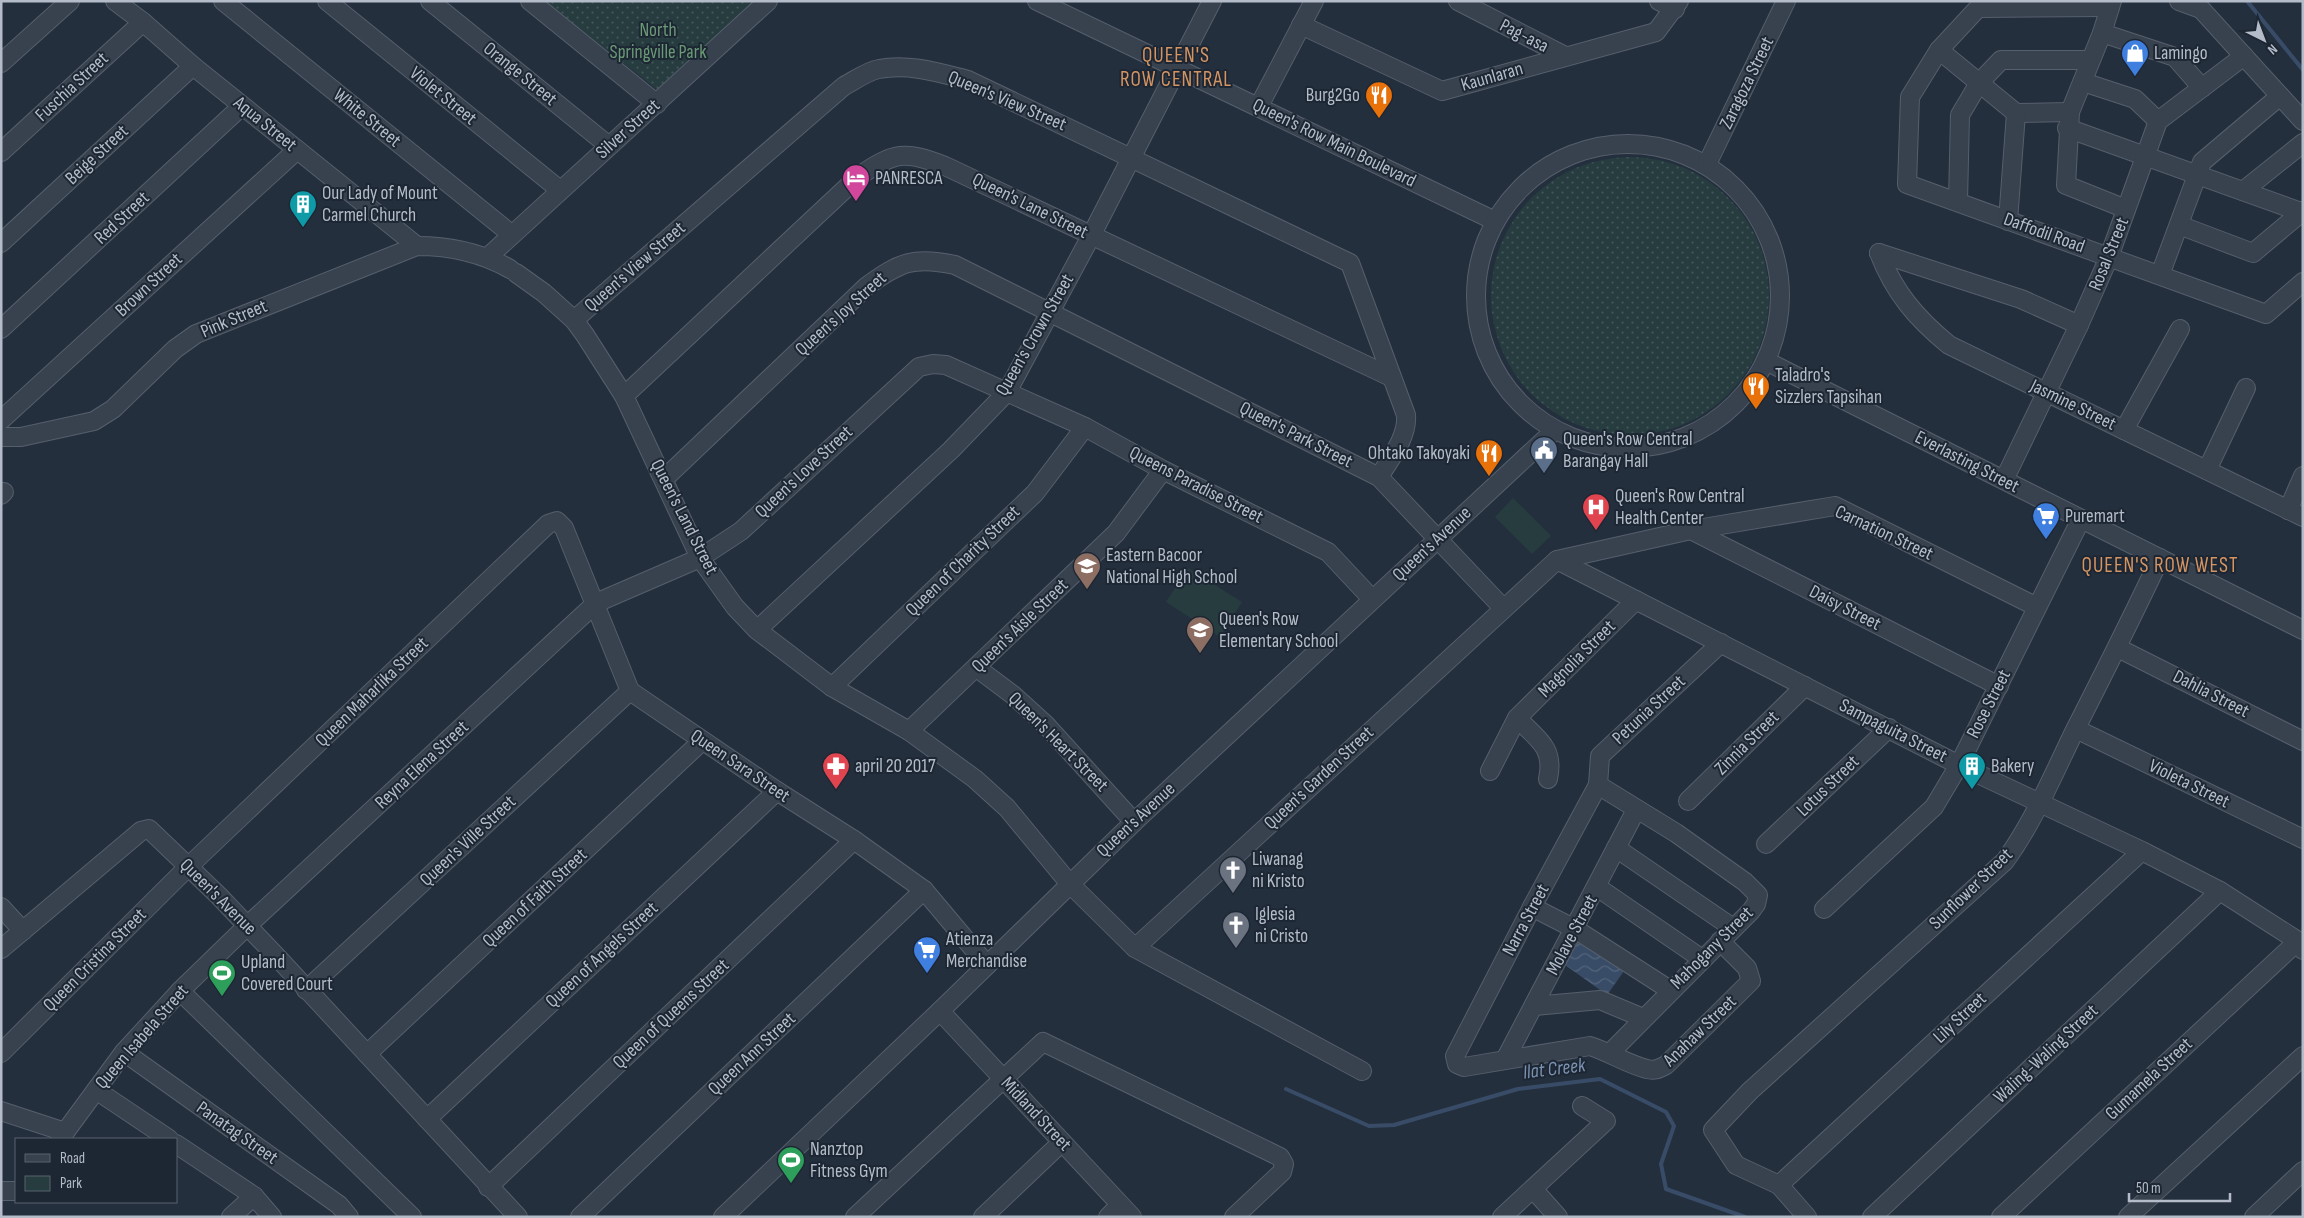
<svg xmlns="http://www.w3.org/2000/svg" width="2304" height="1218" font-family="'Sofia Sans Condensed',sans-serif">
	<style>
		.green { fill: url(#green-dots) }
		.pitch { fill: #263c3f }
		.water { fill: url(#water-waves) }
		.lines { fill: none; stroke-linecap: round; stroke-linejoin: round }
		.stream { stroke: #394c67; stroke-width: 4 }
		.minor-casing { stroke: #565f6c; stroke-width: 20 }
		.minor { stroke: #38414e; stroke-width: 18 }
		.labels { text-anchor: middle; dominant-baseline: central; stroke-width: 4; stroke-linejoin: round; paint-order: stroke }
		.park-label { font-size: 19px; fill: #6b9a76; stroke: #1d2633 }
		.street-label { font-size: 19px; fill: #b4bcc9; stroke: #1d2633 }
		.poi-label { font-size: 19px; fill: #b4bcc9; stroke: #1d2633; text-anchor: start }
		.water-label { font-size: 20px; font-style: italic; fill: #7c92b1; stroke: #1d2633 }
		.quarter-label { font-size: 21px; letter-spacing: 1px; fill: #d59563; stroke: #1d2633 }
	</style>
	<defs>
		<pattern id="green-dots" width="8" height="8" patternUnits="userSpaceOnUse" patternTransform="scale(1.25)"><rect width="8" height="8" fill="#263c3f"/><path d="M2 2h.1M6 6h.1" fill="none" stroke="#435659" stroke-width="1.8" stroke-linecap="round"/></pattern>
		<pattern id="water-waves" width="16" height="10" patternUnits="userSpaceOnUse" patternTransform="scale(1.25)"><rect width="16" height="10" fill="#394c67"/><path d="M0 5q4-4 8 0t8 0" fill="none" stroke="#53647b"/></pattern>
	</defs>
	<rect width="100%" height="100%" fill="#242f3e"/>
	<g class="green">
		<path d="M545,1H759L660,92Z"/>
		<circle cx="1630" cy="296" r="139"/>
	</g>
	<g class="pitch">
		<path d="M1513,498L1551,536L1532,554L1495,517Z"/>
		<path d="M1188,568L1242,602L1220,637L1166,602Z"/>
	</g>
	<path class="water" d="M1577,939L1624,971L1607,995L1561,962Z"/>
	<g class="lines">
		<g class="stream">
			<path d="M2247,1L2303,70"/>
			<path d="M1286,1089L1369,1126L1394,1125L1518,1089L1600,1079L1666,1112L1674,1126L1661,1164L1666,1189L1745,1217"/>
		</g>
		<g class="minor-casing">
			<g id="minor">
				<path d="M115,1L143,22L193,66L417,246"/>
				<path d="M223,1L511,234"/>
				<path d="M327,1L560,190"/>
				<path d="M430,1L609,146"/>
				<path d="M530,1L657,104"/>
				<path d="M1037,1L1495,221"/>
				<path d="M1458,1L1565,56"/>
				<path d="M1659,1L1675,9"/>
				<path d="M2112,1L2102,33L2070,112L2066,185L2126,209"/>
				<path d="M2179,1L2201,9L2303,121"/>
				<path d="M2110,7L1978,8L1939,50L1910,97L1907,184L2266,314L2303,282"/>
				<path d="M1301,25L1442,91L1656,32L1679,1"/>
				<path d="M2102,33L2175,57L2202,88"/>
				<path d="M1939,50L2016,113L2070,112"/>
				<path d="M1,63L70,1"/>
				<path d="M2083,82L2135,99L2158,121"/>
				<path d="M1259,106L1314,1"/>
				<path d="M2067,128L2301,212"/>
				<circle cx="1628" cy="296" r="152"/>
				<path d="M1,152L143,22"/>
				<path d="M1707,164L1786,1"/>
				<path d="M2243,191L2303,143"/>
				<path d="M1958,201L1960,115L1979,83L2001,60H2089"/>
				<path d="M2008,221L2016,113"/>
				<path d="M2179,225L2253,253L2303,211"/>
				<path d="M1,243L193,66"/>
				<path d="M1879,253C1894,292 1916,318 1949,345L2303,517"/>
				<path d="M1879,253L2021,299L2079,325"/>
				<path d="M488,257L768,1"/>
				<path d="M516,273L544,293L574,320L585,335L624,396L700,558L735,607L757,630L832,687L909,731L975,779L1007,808L1069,883L1135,948L1362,1071"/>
				<path d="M2160,275L2202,162L2280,96"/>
				<path d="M574,320L844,86C854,81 867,71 879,69C909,63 940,73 968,80L1350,263L1406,415C1408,437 1390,459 1379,477"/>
				<path d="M1,329L242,106"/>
				<path d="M1766,361L2303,630"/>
				<path d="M624,396L859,176C894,152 905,150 945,166L1391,377"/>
				<path d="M1,420L297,150"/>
				<path d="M2124,430L2180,329"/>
				<path d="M1,437H21L94,421L113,409L175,349L196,334L417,246C450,246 480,252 510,269"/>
				<path d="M2207,470L2246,388"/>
				<path d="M665,478L867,286C900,262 914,256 955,265L1379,477L1503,608"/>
				<path d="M2004,480L2079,325L2109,257L2158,121L2244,56"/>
				<path d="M1,495L4,492"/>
				<path d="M2288,510L2303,476"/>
				<path d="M1691,530L1999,686"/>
				<path d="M1557,560L1959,765L2142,851L2220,891L2298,941L2303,950"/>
				<path d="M757,630L951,450L1007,392L1091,236L1212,1"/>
				<path d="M2118,648L2303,741"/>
				<path d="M977,668L1013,695L1046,725L1134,822"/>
				<path d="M832,687L1035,493L1085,427"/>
				<path d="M1517,718C1537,739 1555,747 1548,779"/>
				<path d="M2076,729L2303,839"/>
				<path d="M909,731L1116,533L1163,470"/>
				<path d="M1490,771L1517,718L1636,600"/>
				<path d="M1598,785L1676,833L1745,882L1758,895L1756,904L1751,911L1610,1053"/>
				<path d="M1688,801L1805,686"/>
				<path d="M1766,844L1889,728"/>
				<path d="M1616,848L1733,928"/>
				<path d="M1597,887L1702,959"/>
				<path d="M1,907L23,931"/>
				<path d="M1532,907L1575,929L1670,990"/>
				<path d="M1824,909L1934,807L1959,765L2081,519"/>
				<path d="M1720,941L1747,968L1751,981L1666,1065C1659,1069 1654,1071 1647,1069C1627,1064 1609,1052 1590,1046L1464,1067L1457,1064L1455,1056L1532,907L1598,785L1600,756L1721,643"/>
				<path d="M1135,948L1557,560L1691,530L1835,506L2037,607"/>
				<path d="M1,949L141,831L149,829L219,896L278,958L518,1217"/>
				<path d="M306,990L630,691"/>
				<path d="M180,991L412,1217"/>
				<path d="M1534,1006L1600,1000L1643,1018"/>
				<path d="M940,1011L1132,1217"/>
				<path d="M124,1052L339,1205L349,1217"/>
				<path d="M1,1053L188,867L548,524L557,521L564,528L630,691L777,791L854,840L924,890L987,965"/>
				<path d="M367,1054L702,741"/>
				<path d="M1506,1058L1636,810"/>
				<path d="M96,1090L169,1139"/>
				<path d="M1,1111L65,1132"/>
				<path d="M427,1119L777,791"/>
				<path d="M60,1139L124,1052L180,991L247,926L596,603L700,558L741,531L919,367L933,364L946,365L1085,427L1163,470L1328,552L1372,599"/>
				<path d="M176,1144L254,1196L272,1217"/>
				<path d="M1779,1185L2142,851"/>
				<path d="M488,1187L854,840"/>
				<path d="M1533,1189L1558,1217"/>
				<path d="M1,1191H16"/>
				<path d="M231,1217L254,1196"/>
				<path d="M580,1217L924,890"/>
				<path d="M723,1217L940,1011L1134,822L1555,430"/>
				<path d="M855,1217L1043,1042L1280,1157L1284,1164L1282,1172L1234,1217"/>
				<path d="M983,1217L1062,1142"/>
				<path d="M1108,1217L1120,1205"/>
				<path d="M1502,1217L1606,1121L1582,1106"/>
				<path d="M1807,1217L1779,1185L1736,1165L1713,1130L1750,1091L2005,861C2034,821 2053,775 2075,730C2104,673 2133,616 2160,558"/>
				<path d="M1872,1217L2220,891"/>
				<path d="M2001,1217L2298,941"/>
				<path d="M2128,1217L2303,1056"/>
				<path d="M2254,1217L2303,1171"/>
			</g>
		</g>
		<use href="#minor" class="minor"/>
	</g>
	<defs>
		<g id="shop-pin" transform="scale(1.4375)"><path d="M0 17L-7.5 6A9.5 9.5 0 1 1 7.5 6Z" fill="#3f7fe0" stroke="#1d2633"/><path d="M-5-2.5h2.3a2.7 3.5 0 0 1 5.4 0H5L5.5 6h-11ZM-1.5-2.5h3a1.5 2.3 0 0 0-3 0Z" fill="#fff"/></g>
		<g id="restaurant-pin" transform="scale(1.4375)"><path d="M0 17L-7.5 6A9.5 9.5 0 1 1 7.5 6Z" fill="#e8710a" stroke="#1d2633"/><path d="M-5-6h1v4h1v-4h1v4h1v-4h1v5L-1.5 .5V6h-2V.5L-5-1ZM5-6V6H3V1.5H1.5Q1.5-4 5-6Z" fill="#fff"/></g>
		<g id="hotel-pin" transform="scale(1.4375)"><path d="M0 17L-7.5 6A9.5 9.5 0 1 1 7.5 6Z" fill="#d1479c" stroke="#1d2633"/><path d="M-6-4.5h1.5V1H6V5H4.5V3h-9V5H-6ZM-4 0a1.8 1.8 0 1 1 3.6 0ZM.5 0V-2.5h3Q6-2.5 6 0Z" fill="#fff"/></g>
		<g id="building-pin" transform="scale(1.4375)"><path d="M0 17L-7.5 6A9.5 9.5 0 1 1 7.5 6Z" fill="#0f9aa8" stroke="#1d2633"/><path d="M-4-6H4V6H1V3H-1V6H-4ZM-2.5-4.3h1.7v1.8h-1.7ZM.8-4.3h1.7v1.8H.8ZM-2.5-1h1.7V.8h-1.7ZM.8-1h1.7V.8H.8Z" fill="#fff"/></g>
		<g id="civic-pin" transform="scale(1.4375)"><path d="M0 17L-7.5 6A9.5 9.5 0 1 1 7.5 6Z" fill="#5c6f8a" stroke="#1d2633"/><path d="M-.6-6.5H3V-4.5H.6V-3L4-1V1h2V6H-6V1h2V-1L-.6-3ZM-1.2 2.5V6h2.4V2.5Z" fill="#fff"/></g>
		<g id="hospital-pin" transform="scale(1.4375)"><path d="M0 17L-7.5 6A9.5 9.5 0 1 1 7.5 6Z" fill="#e0444e" stroke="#1d2633"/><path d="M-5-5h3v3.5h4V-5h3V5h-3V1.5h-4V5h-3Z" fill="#fff"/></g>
		<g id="supermarket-pin" transform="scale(1.4375)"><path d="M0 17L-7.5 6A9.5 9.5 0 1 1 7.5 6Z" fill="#3f7fe0" stroke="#1d2633"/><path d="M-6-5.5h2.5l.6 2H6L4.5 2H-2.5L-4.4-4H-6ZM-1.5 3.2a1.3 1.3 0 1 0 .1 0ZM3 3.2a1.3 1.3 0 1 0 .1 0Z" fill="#fff"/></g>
		<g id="school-pin" transform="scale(1.4375)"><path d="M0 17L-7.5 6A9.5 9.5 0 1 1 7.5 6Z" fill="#8d6e63" stroke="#1d2633"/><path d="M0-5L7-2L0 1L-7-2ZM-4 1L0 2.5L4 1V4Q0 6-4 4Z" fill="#fff"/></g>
		<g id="pharmacy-pin" transform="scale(1.4375)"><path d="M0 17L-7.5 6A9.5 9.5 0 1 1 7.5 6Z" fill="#e0444e" stroke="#1d2633"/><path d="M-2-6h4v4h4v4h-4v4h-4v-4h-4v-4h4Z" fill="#fff"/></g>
		<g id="church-pin" transform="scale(1.4375)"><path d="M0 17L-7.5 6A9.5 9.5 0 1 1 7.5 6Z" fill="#6b7280" stroke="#1d2633"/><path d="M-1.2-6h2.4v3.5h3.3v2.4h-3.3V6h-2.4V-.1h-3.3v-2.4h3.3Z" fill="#fff"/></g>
		<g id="stadium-pin" transform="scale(1.4375)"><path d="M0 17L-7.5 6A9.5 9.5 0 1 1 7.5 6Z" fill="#2e9e5b" stroke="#1d2633"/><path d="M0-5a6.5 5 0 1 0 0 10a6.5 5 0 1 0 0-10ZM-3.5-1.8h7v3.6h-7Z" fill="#fff"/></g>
	</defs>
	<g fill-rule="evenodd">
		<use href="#shop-pin" x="2135" y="53"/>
		<use href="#restaurant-pin" x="1379" y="95"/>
		<use href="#hotel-pin" x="856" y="178"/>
		<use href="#building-pin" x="303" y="204"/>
		<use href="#restaurant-pin" x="1756" y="386"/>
		<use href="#civic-pin" x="1544" y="450"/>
		<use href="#restaurant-pin" x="1489" y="453"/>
		<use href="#hospital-pin" x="1596" y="507"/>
		<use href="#supermarket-pin" x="2046" y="516"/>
		<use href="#school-pin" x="1087" y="566"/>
		<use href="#school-pin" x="1200" y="630"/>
		<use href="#pharmacy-pin" x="836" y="766"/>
		<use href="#building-pin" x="1972" y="766"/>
		<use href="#church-pin" x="1233" y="870"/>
		<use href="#church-pin" x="1236" y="925"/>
		<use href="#supermarket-pin" x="927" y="950"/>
		<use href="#stadium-pin" x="222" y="973"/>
		<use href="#stadium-pin" x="791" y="1160"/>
	</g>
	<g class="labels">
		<g class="park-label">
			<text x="658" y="30">North<tspan x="658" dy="22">Springville Park</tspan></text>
		</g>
		<g class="street-label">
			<text transform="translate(1524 36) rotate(27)">Pag-asa</text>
			<text transform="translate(520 74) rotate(39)">Orange Street</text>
			<text transform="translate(1492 77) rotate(-16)">Kaunlaran</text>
			<text transform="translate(1747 83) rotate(-64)">Zaragoza Street</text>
			<text transform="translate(72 87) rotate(-43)">Fuschia Street</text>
			<text transform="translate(443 96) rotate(39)">Violet Street</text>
			<text transform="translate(1007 101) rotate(23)">Queen's View Street</text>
			<text transform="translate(367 118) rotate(39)">White Street</text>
			<text transform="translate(265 124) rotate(39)">Aqua Street</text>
			<text transform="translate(628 129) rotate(-42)">Silver Street</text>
			<text transform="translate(1334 143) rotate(26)">Queen's Row Main Boulevard</text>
			<text transform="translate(97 155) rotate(-43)">Beige Street</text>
			<text transform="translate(1030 206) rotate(26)">Queen's Lane Street</text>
			<text transform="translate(122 218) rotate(-43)">Red Street</text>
			<text transform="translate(2044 233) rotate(20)">Daffodil Road</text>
			<text transform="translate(2109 254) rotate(-68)">Rosal Street</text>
			<text transform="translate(635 267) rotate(-41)">Queen's View Street</text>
			<text transform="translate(149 285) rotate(-43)">Brown Street</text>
			<text transform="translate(841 314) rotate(-42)">Queen's Joy Street</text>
			<text transform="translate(234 319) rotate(-23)">Pink Street</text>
			<text transform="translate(1035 335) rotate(-60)">Queen's Crown Street</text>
			<text transform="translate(2073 405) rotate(26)">Jasmine Street</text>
			<text transform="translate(1296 435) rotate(27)">Queen's Park Street</text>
			<text transform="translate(1967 462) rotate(27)">Everlasting Street</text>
			<text transform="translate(804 472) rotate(-43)">Queen's Love Street</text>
			<text transform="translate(1196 485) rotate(27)">Queens Paradise Street</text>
			<text transform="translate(684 517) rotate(63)">Queen's Land Street</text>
			<text transform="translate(1884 533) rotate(25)">Carnation Street</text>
			<text transform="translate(1432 544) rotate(-43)">Queen's Avenue</text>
			<text transform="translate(963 561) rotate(-44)">Queen of Charity Street</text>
			<text transform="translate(1845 608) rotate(27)">Daisy Street</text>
			<text transform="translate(1020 626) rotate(-44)">Queen's Aisle Street</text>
			<text transform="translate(1577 659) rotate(-45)">Magnolia Street</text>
			<text transform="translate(372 692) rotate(-44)">Queen Maharlika Street</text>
			<text transform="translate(2211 694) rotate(27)">Dahlia Street</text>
			<text transform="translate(1989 704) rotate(-63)">Rose Street</text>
			<text transform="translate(1649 710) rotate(-43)">Petunia Street</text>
			<text transform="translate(1893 731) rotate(27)">Sampaguita Street</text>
			<text transform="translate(1058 742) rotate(45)">Queen's Heart Street</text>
			<text transform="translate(1747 743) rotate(-45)">Zinnia Street</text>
			<text transform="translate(422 765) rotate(-43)">Reyna Elena Street</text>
			<text transform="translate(740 766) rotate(34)">Queen Sara Street</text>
			<text transform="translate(1319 778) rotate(-43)">Queen's Garden Street</text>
			<text transform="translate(2189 784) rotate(26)">Violeta Street</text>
			<text transform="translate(1828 786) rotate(-44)">Lotus Street</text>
			<text transform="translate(1136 820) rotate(-43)">Queen's Avenue</text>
			<text transform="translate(468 841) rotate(-43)">Queen's Ville Street</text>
			<text transform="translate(1971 889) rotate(-44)">Sunflower Street</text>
			<text transform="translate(218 897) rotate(45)">Queen's Avenue</text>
			<text transform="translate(535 898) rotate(-43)">Queen of Faith Street</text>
			<text transform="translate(1526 920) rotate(-62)">Narra Street</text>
			<text transform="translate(1572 935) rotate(-62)">Molave Street</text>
			<text transform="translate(1712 948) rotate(-45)">Mahogany Street</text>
			<text transform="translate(602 955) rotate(-43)">Queen of Angels Street</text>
			<text transform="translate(95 960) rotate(-45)">Queen Cristina Street</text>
			<text transform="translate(671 1014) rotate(-43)">Queen of Queens Street</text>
			<text transform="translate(1960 1018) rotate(-43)">Lily Street</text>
			<text transform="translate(1700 1031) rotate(-44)">Anahaw Street</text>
			<text transform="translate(142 1037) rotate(-49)">Queen Isabela Street</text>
			<text transform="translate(752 1054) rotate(-43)">Queen Ann Street</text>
			<text transform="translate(2046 1054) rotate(-43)">Waling-Waling Street</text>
			<text transform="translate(2149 1079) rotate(-43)">Gumamela Street</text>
			<text transform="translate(1036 1114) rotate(47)">Midland Street</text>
			<text transform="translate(237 1133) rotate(35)">Panatag Street</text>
		</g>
		<g class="poi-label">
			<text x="2154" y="53">Lamingo</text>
			<text x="1360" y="95" text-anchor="end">Burg2Go</text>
			<text x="875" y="178">PANRESCA</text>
			<text x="322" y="193">Our Lady of Mount<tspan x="322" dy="22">Carmel Church</tspan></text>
			<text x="1775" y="375">Taladro's<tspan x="1775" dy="22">Sizzlers Tapsihan</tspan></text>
			<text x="1563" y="439">Queen's Row Central<tspan x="1563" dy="22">Barangay Hall</tspan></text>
			<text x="1470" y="453" text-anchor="end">Ohtako Takoyaki</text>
			<text x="1615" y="496">Queen's Row Central<tspan x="1615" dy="22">Health Center</tspan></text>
			<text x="2065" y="516">Puremart</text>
			<text x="1106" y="555">Eastern Bacoor<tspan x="1106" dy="22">National High School</tspan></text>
			<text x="1219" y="619">Queen's Row<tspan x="1219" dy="22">Elementary School</tspan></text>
			<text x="855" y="766">april 20 2017</text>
			<text x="1991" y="766">Bakery</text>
			<text x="1252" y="859">Liwanag<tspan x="1252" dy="22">ni Kristo</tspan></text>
			<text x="1255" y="914">Iglesia<tspan x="1255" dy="22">ni Cristo</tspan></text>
			<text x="946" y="939">Atienza<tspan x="946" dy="22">Merchandise</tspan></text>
			<text x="241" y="962">Upland<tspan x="241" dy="22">Covered Court</tspan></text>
			<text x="810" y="1149">Nanztop<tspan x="810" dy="22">Fitness Gym</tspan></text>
		</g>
		<g class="water-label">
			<text transform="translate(1554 1069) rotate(-7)">Ilat Creek</text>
		</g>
		<g class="quarter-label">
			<text x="1176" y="55">QUEEN'S<tspan x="1176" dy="24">ROW CENTRAL</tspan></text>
			<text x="2160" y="565">QUEEN'S ROW WEST</text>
		</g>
	</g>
	<rect width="2304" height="1218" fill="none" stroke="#b4bcc9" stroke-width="5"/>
	<rect x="15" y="1138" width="162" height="65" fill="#1d2633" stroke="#59626f"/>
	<rect x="25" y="1154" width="25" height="8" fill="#38414e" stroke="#59626f"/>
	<text x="60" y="1163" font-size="15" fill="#b4bcc9">Road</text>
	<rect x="25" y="1176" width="25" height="15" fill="#263c3f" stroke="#59626f"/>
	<text x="60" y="1188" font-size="15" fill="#b4bcc9">Park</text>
	<g transform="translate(2264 40) rotate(138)" stroke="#1d2633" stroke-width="4" paint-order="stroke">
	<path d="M0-4L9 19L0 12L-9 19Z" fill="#b4bcc9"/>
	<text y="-8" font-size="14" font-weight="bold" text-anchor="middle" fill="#b4bcc9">N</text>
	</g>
	<path d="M2129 1193v8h101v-8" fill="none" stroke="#b4bcc9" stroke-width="2.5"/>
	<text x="2136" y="1193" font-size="15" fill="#b4bcc9" stroke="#1d2633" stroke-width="4" paint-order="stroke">50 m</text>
</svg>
